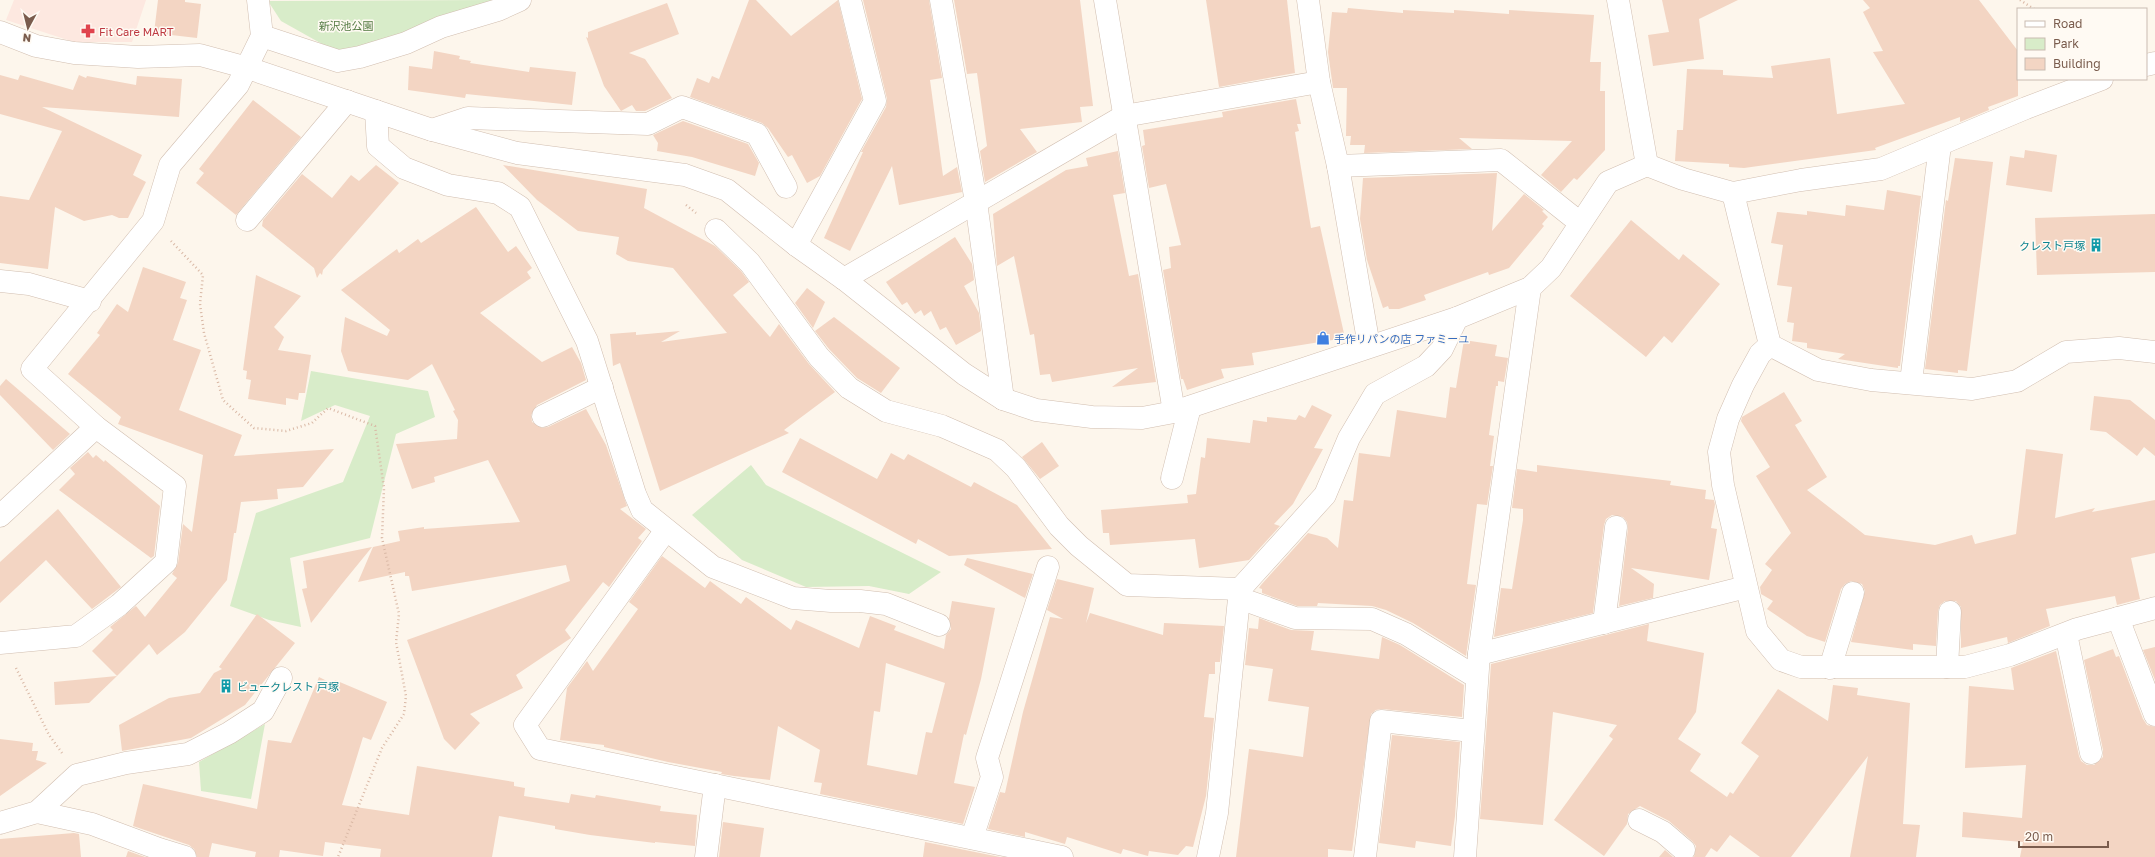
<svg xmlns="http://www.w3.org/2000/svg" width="2155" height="857" font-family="'Golos Text','Noto Sans JP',sans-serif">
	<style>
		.commercial { fill: #fde8e0 }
		.green { fill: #d8ecc9 }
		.building { fill: #f3d5c3; fill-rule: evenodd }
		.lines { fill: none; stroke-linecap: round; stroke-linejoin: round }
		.minor-casing { stroke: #d1beb0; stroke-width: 23 }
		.path { stroke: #d9b8a5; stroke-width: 2.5; stroke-dasharray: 1 3; stroke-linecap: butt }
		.minor { stroke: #fff; stroke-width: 22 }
		.labels { text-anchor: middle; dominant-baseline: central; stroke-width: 3; stroke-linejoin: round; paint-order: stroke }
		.park-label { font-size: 11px; fill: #537a41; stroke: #fffaf3 }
		.health-label { font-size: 11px; fill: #be3a42; stroke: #fffaf3; text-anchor: start }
		.culture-label { font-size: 11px; fill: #0d838f; stroke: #fffaf3; text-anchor: end }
		.shop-label { font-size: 11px; fill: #366cbe; stroke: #fffaf3; text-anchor: start }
	</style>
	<rect width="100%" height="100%" fill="#fdf6ec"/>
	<path class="commercial" d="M14,0H146L132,42H74L6,20Z"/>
	<g class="green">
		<path d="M494,0L396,37L352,51L331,49L281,21L268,1Z"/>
		<path d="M311,371L428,391L435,417L396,434L370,538L290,558L301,627L269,620L230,606L256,513L343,482L370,416L335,405L301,421Z"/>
		<path d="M751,465L766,485L941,572L909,594L869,586L806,587L742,560L692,515Z"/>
		<path d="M265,724L251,799L201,791L199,762Z"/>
	</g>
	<g class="building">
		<path d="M158,0H185V2L201,4L197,38L154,33Z"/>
		<path d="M749,0H756L791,36L838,0L862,99L820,176L807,183L792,155L788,157L768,128L762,123L690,97L697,78L709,83L712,76L719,79Z"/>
		<path d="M863,0H929L942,78L930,80L943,176L957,167L962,192L899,205L892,166L850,251L824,238L863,152H861L886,107L887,99Z"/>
		<path d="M954,0H1080L1093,106L1080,107L1082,122L1020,129L1037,152L985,182L980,151L987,146L977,73L967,74Z"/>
		<path d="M1206,0H1287L1295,73L1219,87Z"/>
		<path d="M1662,0H1738L1699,19L1704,59L1653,66L1648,35L1669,32Z"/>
		<path d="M1863,0H1979L2018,51V96L1988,107L1989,110L1960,122V117L1875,148L1876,150L1744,168L1729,167V164L1675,161L1677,130H1683L1687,69L1723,70V75L1773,78L1771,66L1830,58L1837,114L1905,104L1873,52L1883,51L1863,12L1870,8Z"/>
		<path d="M667,3L679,34L629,53L645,59L672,98L645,111H636L632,105L621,111L604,86L586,37L588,38V32Z"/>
		<path d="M1348,8L1403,13V10L1454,13V10L1509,14V10L1594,15L1590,62H1601L1600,91H1605V150L1577,180L1574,178L1561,192L1541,175L1572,141L1459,138L1472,149L1364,153L1365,145H1350L1351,136H1346L1347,88H1333L1328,52L1332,12L1347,13Z"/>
		<path d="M434,51L460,56L459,59L471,61L470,63L529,72L530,67L576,72L572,105L466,94L465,98L408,90L409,66L432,69Z"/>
		<path d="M0,75L18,80L20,75L73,90L79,75L86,78L87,76L136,85L137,76L182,79L179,117L42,107L142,155L133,175L146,182L128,218H119L112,215L84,221L55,207L48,269L0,263V196L29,200L62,131L0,114Z"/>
		<path d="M1296,99L1301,124H1297L1299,131L1295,132L1311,228L1320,226L1345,338L1252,353L1254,365L1221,369L1224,378L1187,390L1183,379H1181L1163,270L1171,268L1169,247L1181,245L1166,184L1149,188L1142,146L1145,145L1143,130L1223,117L1222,112Z"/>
		<path d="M253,100L301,137L236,215L196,183L204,173L199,169Z"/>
		<path d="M683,121L748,144L759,163L755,176L692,157L657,151L658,143L653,135Z"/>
		<path d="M2025,150L2057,155L2052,192L2006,185L2010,156L2024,158Z"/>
		<path d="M1118,151L1125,193L1113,195L1129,276L1138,274L1156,382L1112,387L1138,368L1052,382L1050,374L1040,375L1034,334L1030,335L1014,256L997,266L993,214L1066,170L1088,166L1086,158Z"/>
		<path d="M1955,158L1993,162L1967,371L1958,370V373L1925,369L1946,200L1948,201Z"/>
		<path d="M376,165L399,183L323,270L322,275L320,273L317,278L314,268L262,226L263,220L302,174L332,198L351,175L359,181Z"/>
		<path d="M503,165L647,189L644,208L715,246L741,271L749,282L733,295L770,337L779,324L809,364L835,392L784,430L789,433L660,491L620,363L613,366L610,334L636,332V335L680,331L661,342L727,333L673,268L628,261L616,254L619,237L578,231L537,200Z"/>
		<path d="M1497,173L1492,231L1524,194L1544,210L1542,211L1548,217L1542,224L1544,226L1509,268L1489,275L1488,272L1424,295L1426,300L1399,309H1389L1388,306L1383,308L1367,260L1360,219L1363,178Z"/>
		<path d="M1887,190L1921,196L1900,366H1898V368L1838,359L1845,354L1807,348V343L1792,341L1794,323L1787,322L1792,287L1777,285L1783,245L1771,243L1777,212L1807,215V211L1845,216L1846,205L1884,210Z"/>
		<path d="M476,207L508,252L516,246L532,268L527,272L531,278L480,313L542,362L572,347L581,363L586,380L537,405L531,415L532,422L542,428L548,427L586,409L606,445L627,506L620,509L646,529L638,538L642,541L609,587L603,582L565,630L571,638L516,675L523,688L470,714L480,723L455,750L444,739L407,640L570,581L566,565L412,591L409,576H405V572L358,582L373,547L400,541L398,531L424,527V529L520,522L488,460L434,477L435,482L412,489L396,444L457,439L458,420L453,411L455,410L432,364L408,380L348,371L341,351L345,317L387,336L390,330L341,290L397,249L399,253L418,239L421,243Z"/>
		<path d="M2155,214V272L2037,275L2035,218Z"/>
		<path d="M1631,220L1679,260L1683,254L1720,284L1672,343L1664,336L1646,357L1570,296Z"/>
		<path d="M955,237L972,264L974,280L964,286L979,313L981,331L956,345L946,327L940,330L931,311L924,316L921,310L915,314L907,302L902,305L886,282Z"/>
		<path d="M143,267L186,282L180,298L187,300L173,340L201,350L179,410L242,435L234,456L334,449L303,487L277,489L278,499L241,502L236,533H234L227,580L185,632L157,655L149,644L117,676L92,651L113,630L110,627L136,606L145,617L177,578L172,574L178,563L183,524L192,532L203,455L118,424L121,417L68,374L100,335L97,333L117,304L128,312Z"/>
		<path d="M256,275L301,296L274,327L284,337L278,350L311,355L305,393H299L298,400L286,398V405L248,399L251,380L246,379L247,371L243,370Z"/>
		<path d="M807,288L825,302L813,328L795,303Z"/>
		<path d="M834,317L900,368L881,393L857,378L829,349L815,331Z"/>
		<path d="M1464,340L1497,345L1495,356L1508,358L1504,382L1498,381V386H1496L1489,435L1494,436L1490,466H1493L1487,505L1477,504L1467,584L1476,585L1466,656L1413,623L1386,610L1372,606L1318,603L1317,606H1297L1262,593V589L1259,588L1261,585L1308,533L1327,538L1338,548L1344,500L1353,501L1359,453L1390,457L1397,410L1446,418L1450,387L1456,388Z"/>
		<path d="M6,379L70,434L53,450L0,395V386Z"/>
		<path d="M1784,392L1802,421L1795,425L1827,477L1807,490L1865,535L1935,545L1972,535L1975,544L2016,534L2026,449L2063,454L2055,518L2095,508L2092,512L2155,500V553L2131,558L2140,599L2117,605L2115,596L2046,609L2050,626L2008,643L2007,637L1961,648V607L1956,601H1945L1940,605L1938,611L1936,646L1913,644V650L1851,642L1865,591L1862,584L1851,581L1845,584L1841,589L1825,642L1807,636L1767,609L1773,601L1761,594L1760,587L1772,570L1765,564L1791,533L1756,476L1770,467L1741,421L1742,417Z"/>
		<path d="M2094,396L2130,400L2155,420V456L2144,447L2137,456L2106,432L2090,430Z"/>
		<path d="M1312,405L1332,415L1314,448L1323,449L1293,504L1274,524L1280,526L1249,560L1199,568L1195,539L1110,545L1109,533H1103L1101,510L1188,503L1187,495L1196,494L1201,457L1205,458L1207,438L1250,443L1253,420L1267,422V417L1296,420L1299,415L1305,418Z"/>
		<path d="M800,438L877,479L891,453L904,460L908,454L971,487L974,482L1017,505L1052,549L949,556L918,539L916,544L782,472Z"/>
		<path d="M1042,442L1059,466L1040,479L1022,457Z"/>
		<path d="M88,452L93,458L96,455L104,462L105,460L160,506L154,556L151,558L59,490L75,474L70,468Z"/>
		<path d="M1537,465L1671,481L1670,485L1706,490L1705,499L1714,500L1715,505L1711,528L1717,529L1709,580L1631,568L1654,584L1653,598L1619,606L1628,528L1627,522L1623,517L1612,515L1606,519L1604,525L1593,613L1494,637L1501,588L1512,589L1523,520V509L1512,508L1517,469L1537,472Z"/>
		<path d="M58,509L121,587L92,609L46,560L0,603V562Z"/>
		<path d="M372,547L341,585L311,623L302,589L307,588L303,561Z"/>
		<path d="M662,556L705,588L710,581L741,604L746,597L791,630L796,620L859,648L870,616L896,626L894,630L944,649L946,635L951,629L949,618L952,601L995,608L981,679L966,735L964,734L954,783L975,787L963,824L820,794L822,783L814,782L820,750L778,726L770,780L734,776L721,774L722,772L668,762L604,747V745L560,740L567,688L587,661L593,671L638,609L629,602ZM886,663L945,683L932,733L926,732L917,775L867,765L874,711L880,712Z"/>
		<path d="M967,558L1033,574L1025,598L964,565Z"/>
		<path d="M1057,579L1094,588L1086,623L1090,613L1163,635L1164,623L1224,626L1220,662H1215V674H1209L1204,717L1214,718L1206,796L1193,847L1186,846L1178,855L1149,851L1148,856L1123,849L1121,854L1067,837L1065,844L1025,832V837L988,829L1000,792L1005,793L1023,712L1050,617L1063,619L1047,610Z"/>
		<path d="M257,614L295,643L245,705L191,738L122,751L119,725L169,698L200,693L214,673L222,669L219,667Z"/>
		<path d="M1259,618L1291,630L1314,631L1311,650L1379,659L1382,637L1400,645L1464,685L1462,717L1382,709L1376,710L1371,714L1352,851L1328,849V857H1236L1249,749L1303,757L1309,707L1268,701L1273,669L1245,665L1249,628L1258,629Z"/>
		<path d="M1649,624L1647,641L1704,653L1696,712L1678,739L1701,754L1690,771L1727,797L1730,792L1733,794L1759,756L1741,743L1778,689L1828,721L1833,685L1858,688L1857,695L1910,703L1903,824L1920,825L1916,857H1850L1868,756L1791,857H1760L1730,835L1717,852L1711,848L1705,857H1694L1696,846L1692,841L1669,821L1640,806L1628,814L1627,824L1604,856L1554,820L1613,739L1609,736L1617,725L1553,712L1543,825L1480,819L1491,664Z"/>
		<path d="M2155,647V680L2143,650Z"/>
		<path d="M2113,649L2116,657L2119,656L2143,719L2147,725L2155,727V857H2020L2023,842L1962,837L1963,812L2022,818L2026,765L1965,768L1969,686L2014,690L2011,668L2056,651L2079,756L2081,761L2087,765H2094L2103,757V750L2084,660Z"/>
		<path d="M117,676L89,703L55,705L54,682Z"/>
		<path d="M319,677L333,684L335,680L387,702L371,740L363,737L342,805L409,815L417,766L514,782V786L525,788L524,796L569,803L571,794L595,798L596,795L661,806L660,811L697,815L695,846L655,842V843L590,835L555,829V826L499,816L492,857H380L381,849L325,842L323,856L280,850L279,857H255L256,852L212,843L209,857H197L194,849L189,845L133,826L143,784L257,809L268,740L291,743Z"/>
		<path d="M1392,735L1460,742L1455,816L1451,846L1416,841L1415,848L1379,843Z"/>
		<path d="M0,739L33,743L32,751H38L36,760L47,763L0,796Z"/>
		<path d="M723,822L764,828L760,857H719Z"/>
		<path d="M74,833L79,834L81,857H0V839Z"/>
		<path d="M925,842L1000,857H923Z"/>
		<path d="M1665,850L1673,857H1659Z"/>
		<path d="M128,851L145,857H126Z"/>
	</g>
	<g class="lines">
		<g class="minor-casing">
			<g id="minor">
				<path d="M941,0L976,202L1003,399"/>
				<path d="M1105,0L1174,412"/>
				<path d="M1308,0L1319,82L1338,166L1369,346"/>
				<path d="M1618,0L1647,165"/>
				<path d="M0,32L36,46L74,53L138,57L200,55L248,68L432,130L517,153L685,175L727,190L796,245L844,279L964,374L1003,399L1036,410L1092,417L1142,418L1174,412L1457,318L1530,288L1551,268L1608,182L1647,165L1683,179L1733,193L1801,180L1881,169L2026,108L2102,79"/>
				<path d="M262,36L338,61L360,57L406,43L441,27L498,10L520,0"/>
				<path d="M2146,65L2155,63"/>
				<path d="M376,111L378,146L404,168L448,185L498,193L520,207L587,341L635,494L642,510L713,567L793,598L831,601H860L886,604L939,625"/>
				<path d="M432,130L468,118L648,124L682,107L757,134L786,187"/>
				<path d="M1338,166L1501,160L1579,222"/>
				<path d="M1733,193L1770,345L1818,370L1871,380L1972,389L2017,381L2066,352L2119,348L2155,352"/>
				<path d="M247,220L347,101"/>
				<path d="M716,230L750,263L819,357L849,388L886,411L942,426L997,450L1016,468L1059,526L1079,546L1127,585L1240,589"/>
				<path d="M796,245L875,101L850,0"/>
				<path d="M844,279L1124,116L1319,82"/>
				<path d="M0,281L29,284L90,301"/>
				<path d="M1770,345L1760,354L1743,385L1728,419L1719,452L1723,485L1757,631L1781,660L1801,667H1965L2010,655L2077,629L2155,608"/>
				<path d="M1911,382L1940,145"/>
				<path d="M543,416L602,387"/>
				<path d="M1172,478L1190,407"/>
				<path d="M0,516L96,427"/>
				<path d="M666,530L525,725L540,749L1062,857"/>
				<path d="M1239,598L1295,618L1372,619L1406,634L1476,677"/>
				<path d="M2118,618L2155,715"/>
				<path d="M1604,623L1616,527"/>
				<path d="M2066,634L2091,753"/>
				<path d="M0,643L76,636L119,605L166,562L175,486L96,427L32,369L153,221L170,165L238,85L262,36L258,0"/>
				<path d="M1479,654L1746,587"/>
				<path d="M1947,667L1950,612"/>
				<path d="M1830,668L1853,593"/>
				<path d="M37,812L92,824L159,849L185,857"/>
				<path d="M1639,820L1663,832L1684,850"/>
				<path d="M0,823L37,812L77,775L126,763L188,754L229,733L263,711L281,678"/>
				<path d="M972,838L992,777L987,758L1048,567"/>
				<path d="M706,857L715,785"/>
				<path d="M1208,857L1217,813L1240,589L1325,495L1349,438L1375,394L1426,366L1442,349L1457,318"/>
				<path d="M1365,857L1381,721L1472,731"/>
				<path d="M1465,857L1479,654L1530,288"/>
			</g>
		</g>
		<g class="path">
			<path d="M2020,0L2034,9"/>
			<path d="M686,205L696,213"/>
			<path d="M171,241L203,275L200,304L204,333L223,400L254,428L286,431L312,423L328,408L375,426L384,488L382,538L399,614L396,642L406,696L404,714L382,748L338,857"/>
			<path d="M16,668L49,735L62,753"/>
		</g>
		<use href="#minor" class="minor"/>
	</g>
	<defs>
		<g id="pharmacy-bare" transform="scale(1.08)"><path d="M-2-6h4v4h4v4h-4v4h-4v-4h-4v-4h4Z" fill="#e0444e" stroke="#fffaf3" stroke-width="2.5" paint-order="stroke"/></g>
		<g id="building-bare" transform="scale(1.08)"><path d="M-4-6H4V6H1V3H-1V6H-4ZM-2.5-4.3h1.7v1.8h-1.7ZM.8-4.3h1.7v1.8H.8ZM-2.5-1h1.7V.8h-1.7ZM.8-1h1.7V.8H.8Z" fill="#0f9aa8" stroke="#fffaf3" stroke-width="2.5" paint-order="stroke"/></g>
		<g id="shop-bare" transform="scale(1.08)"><path d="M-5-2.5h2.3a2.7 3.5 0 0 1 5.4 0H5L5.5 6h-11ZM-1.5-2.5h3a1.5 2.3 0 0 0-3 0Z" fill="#3f7fe0" stroke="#fffaf3" stroke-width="2.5" paint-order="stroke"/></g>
	</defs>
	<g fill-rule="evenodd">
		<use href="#pharmacy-bare" x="88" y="31"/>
		<use href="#building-bare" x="2096" y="245"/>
		<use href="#shop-bare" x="1323" y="338"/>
		<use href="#building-bare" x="226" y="686"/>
	</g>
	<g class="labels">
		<g class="park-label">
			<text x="346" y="25">新沢池公園</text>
		</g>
		<g class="health-label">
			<text x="99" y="31">Fit Care MART</text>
		</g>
		<g class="culture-label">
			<text x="2085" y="245">クレスト戸塚</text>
			<text x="237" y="686" text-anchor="start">ビュークレスト 戸塚</text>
		</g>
		<g class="shop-label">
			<text x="1334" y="338">手作リパンの店 ファミーユ</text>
		</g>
	</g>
	<rect x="2017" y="8" width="130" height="72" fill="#fffaf3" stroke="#cabbb1"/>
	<rect x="2025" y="21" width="20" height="6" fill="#ffffff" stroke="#cabbb1"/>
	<text x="2053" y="28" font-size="12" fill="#7a5c4d">Road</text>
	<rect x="2025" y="38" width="20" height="12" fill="#d8ecc9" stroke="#cabbb1"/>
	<text x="2053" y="48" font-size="12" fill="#7a5c4d">Park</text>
	<rect x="2025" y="58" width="20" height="12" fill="#f3d5c3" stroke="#cabbb1"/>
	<text x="2053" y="68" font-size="12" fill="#7a5c4d">Building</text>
	<g transform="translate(28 28) rotate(187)" stroke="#fffaf3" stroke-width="3" paint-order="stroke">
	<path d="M0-3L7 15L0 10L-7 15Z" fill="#7a5c4d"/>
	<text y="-6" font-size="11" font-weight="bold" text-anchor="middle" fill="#7a5c4d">N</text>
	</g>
	<path d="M2019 841v6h89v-6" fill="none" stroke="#7a5c4d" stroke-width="2"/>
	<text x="2025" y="841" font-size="12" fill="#7a5c4d" stroke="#fffaf3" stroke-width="3" paint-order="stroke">20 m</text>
</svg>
